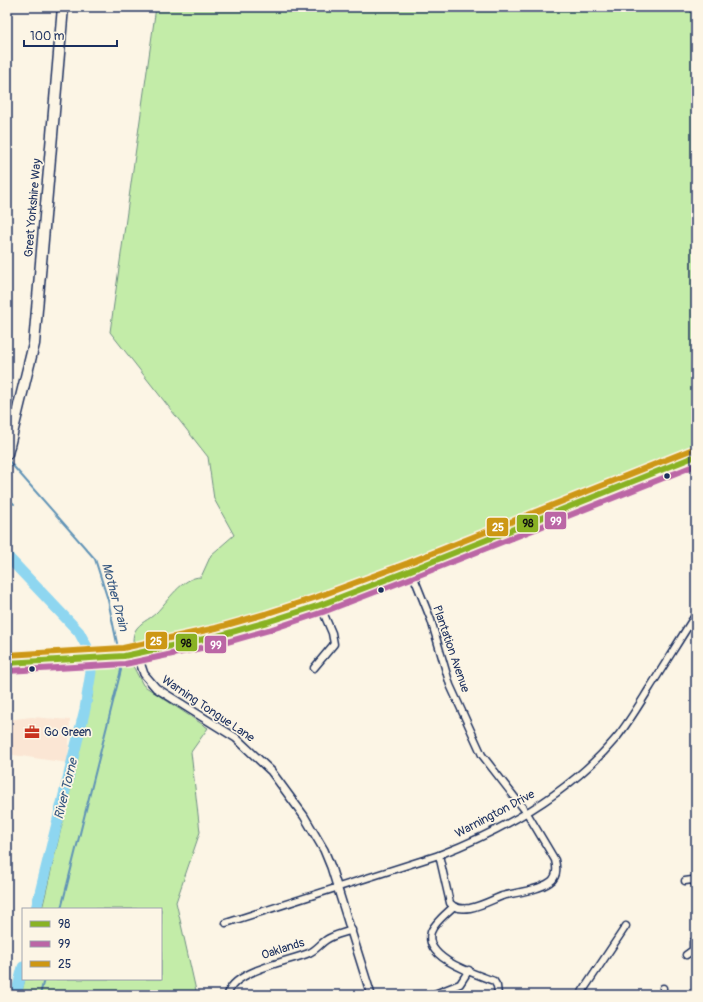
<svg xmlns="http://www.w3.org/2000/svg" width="703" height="1002" font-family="Pangolin,sans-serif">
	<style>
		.built { fill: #fbe6d4 }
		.green { fill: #c3eca8; stroke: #6f8e83 }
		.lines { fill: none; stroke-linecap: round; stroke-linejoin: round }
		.stream { stroke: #6093b6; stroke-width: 2 }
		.river { stroke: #8ed6f0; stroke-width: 11 }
		.minor-casing { stroke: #1b2f5e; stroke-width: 9 }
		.tertiary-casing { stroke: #1b2f5e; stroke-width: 10 }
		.trunk-casing { stroke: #1b2f5e; stroke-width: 13 }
		.minor { stroke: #fcf5e5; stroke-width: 6 }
		.tertiary { stroke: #fcf5e5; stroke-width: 7 }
		.trunk { stroke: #fcf5e5; stroke-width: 10 }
		.bus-1-casing { stroke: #fcf5e5; stroke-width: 9 }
		.bus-2-casing { stroke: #fcf5e5; stroke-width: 9 }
		.bus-3-casing { stroke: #fcf5e5; stroke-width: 9 }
		.bus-1 { stroke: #89b224; stroke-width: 6 }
		.bus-2 { stroke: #bb66a5; stroke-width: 6 }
		.bus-3 { stroke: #cd9713; stroke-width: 6 }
		.bus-dot { fill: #1b2f5e; stroke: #fcf5e5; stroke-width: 1.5 }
		.labels { text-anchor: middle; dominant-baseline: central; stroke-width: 3.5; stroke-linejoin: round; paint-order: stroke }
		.street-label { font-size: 12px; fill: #1b2f5e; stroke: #fcf5e5 }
		.poi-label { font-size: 12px; fill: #1b2f5e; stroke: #fcf5e5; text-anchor: start }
		.water-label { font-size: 13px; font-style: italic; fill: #385982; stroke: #fcf5e5 }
		.line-badge { stroke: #fcf5e5; stroke-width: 1.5 }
		.badge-label { font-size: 11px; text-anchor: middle; font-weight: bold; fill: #fff }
		.pale-badge-label { font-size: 11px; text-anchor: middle; font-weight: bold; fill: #111 }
	</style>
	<rect width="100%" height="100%" fill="#fcf5e5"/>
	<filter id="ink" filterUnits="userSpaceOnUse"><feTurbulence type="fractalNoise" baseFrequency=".025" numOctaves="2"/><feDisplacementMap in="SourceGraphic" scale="8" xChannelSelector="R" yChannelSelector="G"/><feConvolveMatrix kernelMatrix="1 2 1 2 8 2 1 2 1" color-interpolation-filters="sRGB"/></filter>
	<g filter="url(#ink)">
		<path class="built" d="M31,717L70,720L68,763L7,754V720Z"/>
		<g class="green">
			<path d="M156,7H693L696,18V449L586,494L500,526L333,595L262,618L220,628L209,627L187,635L133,644C133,640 133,635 135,631C140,622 149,620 156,613C168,601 182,577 201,577L211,555L234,535L214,499L208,457L110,332Z"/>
			<path d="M133,666L143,685L208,728L191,752L200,832L176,902L197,995H21L25,979H161V909H42L92,697L95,669Z"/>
		</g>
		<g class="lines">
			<g class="stream">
				<path d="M7,459L95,559L108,600L119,653"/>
				<path d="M7,498L14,504"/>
				<path d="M61,909L121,670L119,660"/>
				<path d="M40,995L44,979"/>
			</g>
			<g class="river">
				<path d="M7,556L79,632L87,647L91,672L85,709L36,909"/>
				<path d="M16,995L23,967"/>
			</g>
			<g class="minor-casing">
				<g id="minor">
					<path d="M411,570L431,620L450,685L482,755L527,813L555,860C557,868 558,877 550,882C537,891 517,892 502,896C492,900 481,906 470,908C462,909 455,909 450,903L439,855"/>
					<path d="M314,668L334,644L332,633L320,605"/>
					<path d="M685,881L692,880L696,885"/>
					<path d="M453,907C447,913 434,923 431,932C423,959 476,974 494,981L497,986L498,995"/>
					<path d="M226,923L439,855C506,829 571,792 617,737C629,722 639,705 649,689C665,664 680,639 696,614"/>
					<path d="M686,955L693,950V942"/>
					<path d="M228,995C231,971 290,961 309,953C316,950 320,944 326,940C333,935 344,933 352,930"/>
					<path d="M432,995L460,984L469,970"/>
					<path d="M580,995L626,926"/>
					<path d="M663,995V988"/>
				</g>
			</g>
			<g class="tertiary-casing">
				<path id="tertiary" d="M137,653L144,674L156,688L236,738L271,771L304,816L324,850L331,867L371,995"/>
			</g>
			<g class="trunk-casing">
				<g id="trunk">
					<path d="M7,454L34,344L63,7"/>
					<path d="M7,663L124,656L218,636L267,622L320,605L411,570L696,456"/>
				</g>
			</g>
			<use href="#minor" class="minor"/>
			<use href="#tertiary" class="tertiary"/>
			<use href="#trunk" class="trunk"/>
			<g class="bus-1-casing">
				<path id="bus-1" d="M7,663L124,656L218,636L267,622L320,605L411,570L696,456"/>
			</g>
			<g class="bus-2-casing">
				<path id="bus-2" d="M7,671L125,664L220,644L269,630L323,612L414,577L696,465"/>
			</g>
			<g class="bus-3-casing">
				<path id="bus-3" d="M7,655L123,648L216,628L265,614L317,597L408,563L693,449"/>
			</g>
			<use href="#bus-1" class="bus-1"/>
			<use href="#bus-2" class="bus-2"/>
			<use href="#bus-3" class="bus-3"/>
		</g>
	</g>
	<defs>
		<g id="office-bare" transform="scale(1.2)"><path d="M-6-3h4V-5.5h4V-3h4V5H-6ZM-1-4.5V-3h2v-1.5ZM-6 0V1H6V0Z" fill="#c8321e" stroke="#fcf5e5" stroke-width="2.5" paint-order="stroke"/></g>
	</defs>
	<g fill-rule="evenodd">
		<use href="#office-bare" x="32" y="732"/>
	</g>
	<g class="bus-dot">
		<circle cx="667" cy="476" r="3.5"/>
		<circle cx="381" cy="590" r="3.5"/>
		<circle cx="32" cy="669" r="3.5"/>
	</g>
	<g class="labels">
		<g class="street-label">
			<text transform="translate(33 208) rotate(-85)">Great Yorkshire Way</text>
			<text transform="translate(451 649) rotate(71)">Plantation Avenue</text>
			<text transform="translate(208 709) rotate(34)">Warning Tongue Lane</text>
			<text transform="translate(495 814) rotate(-28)">Warnington Drive</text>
			<text transform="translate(283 949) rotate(-18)">Oaklands</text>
		</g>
		<g class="poi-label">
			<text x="44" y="732">Go Green</text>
		</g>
		<g class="water-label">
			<text transform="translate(115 597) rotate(75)">Mother Drain</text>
			<text transform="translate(66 789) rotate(-76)">River Torne</text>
		</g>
	</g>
	<g class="line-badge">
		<rect x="544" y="511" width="23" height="19" rx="4" fill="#bb66a5"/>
		<rect x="516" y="514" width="23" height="19" rx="4" fill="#89b224"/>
		<rect x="486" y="517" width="23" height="20" rx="4" fill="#cd9713"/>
		<rect x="145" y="631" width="23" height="19" rx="4" fill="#cd9713"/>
		<rect x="175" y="633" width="23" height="19" rx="4" fill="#89b224"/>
		<rect x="204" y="635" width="23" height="19" rx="4" fill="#bb66a5"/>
	</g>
	<g class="badge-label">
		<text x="556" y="525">99</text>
		<text x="498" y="531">25</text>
		<text x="156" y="645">25</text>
		<text x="216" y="649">99</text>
	</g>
	<g class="pale-badge-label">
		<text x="528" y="527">98</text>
		<text x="186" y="647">98</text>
	</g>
	<rect width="703" height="1002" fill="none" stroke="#fcf5e5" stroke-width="24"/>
	<rect x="12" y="12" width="679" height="978" fill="none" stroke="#1b2f5e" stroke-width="1.5" filter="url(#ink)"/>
	<rect x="22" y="908" width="140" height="72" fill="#fcf5e5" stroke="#a2a6af"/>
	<rect x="30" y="921" width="20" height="6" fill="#89b224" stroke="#a2a6af"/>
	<text x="58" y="928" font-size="12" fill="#1b2f5e">98</text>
	<rect x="30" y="941" width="20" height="6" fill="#bb66a5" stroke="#a2a6af"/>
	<text x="58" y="948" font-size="12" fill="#1b2f5e">99</text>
	<rect x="30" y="961" width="20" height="6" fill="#cd9713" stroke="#a2a6af"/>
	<text x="58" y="968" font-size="12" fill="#1b2f5e">25</text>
	<path d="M24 40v6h93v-6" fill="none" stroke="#1b2f5e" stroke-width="2"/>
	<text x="30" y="40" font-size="12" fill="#1b2f5e" stroke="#fcf5e5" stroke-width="3" paint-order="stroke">100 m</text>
</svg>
